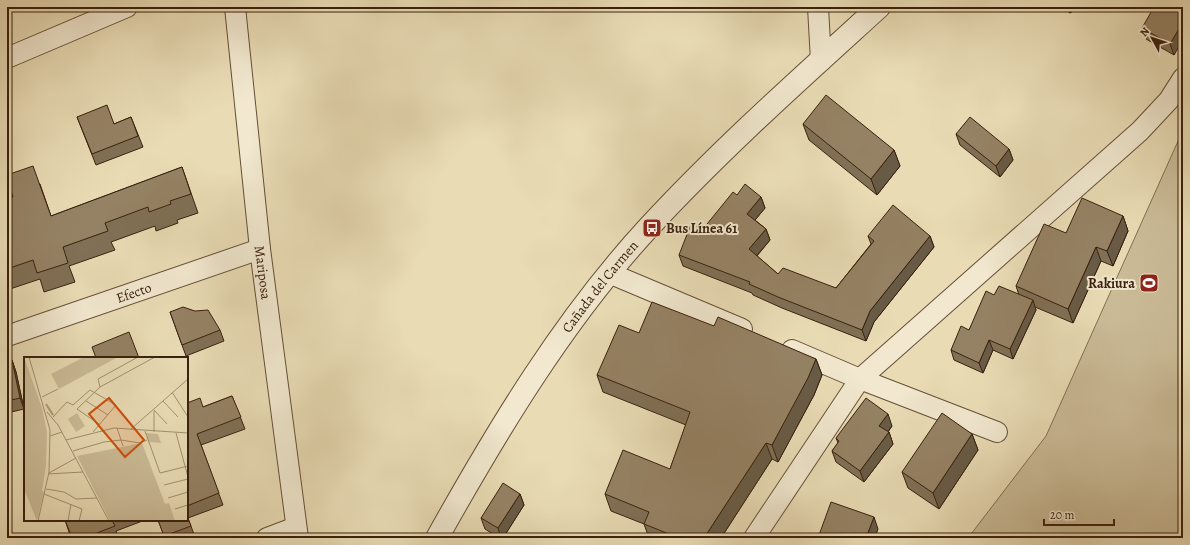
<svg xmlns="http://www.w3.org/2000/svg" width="1190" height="545" font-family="Alegreya,serif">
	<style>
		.green { fill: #cbbc98; stroke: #826e52 }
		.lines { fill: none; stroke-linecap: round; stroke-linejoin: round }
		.minor-casing { stroke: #664f37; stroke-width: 22 }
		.tertiary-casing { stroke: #664f37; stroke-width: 24 }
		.minor { stroke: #f1e8cf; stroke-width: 20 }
		.tertiary { stroke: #f1e8cf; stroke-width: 22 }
		.wall { fill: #807056; stroke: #3a200d }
		.shaded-wall { fill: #685b46; stroke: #3a200d }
		.building { fill: #958264; stroke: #3a200d }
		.labels { text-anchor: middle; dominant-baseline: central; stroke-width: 4; stroke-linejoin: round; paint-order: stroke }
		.poi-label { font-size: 14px; font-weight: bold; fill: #3a200d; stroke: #f1e8cf; text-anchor: start }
		.street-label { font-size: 14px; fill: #3a200d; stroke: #f1e8cf }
		.inset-river { fill: none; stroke: #ae9c7c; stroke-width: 2 }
		.inset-road { fill: none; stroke: #a39172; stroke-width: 1 }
		.view { fill: #ce500c; fill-opacity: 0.15; stroke: #ce500c; stroke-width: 2 }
		.inset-edge { fill: none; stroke: #3a200d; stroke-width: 2 }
	</style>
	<rect width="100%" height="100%" fill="#e9dcb5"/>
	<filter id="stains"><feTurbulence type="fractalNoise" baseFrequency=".005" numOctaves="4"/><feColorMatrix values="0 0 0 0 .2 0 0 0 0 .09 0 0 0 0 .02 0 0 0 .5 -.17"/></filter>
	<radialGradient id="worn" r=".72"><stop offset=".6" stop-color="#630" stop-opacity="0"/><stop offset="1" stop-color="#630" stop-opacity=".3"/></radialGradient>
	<path class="green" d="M1183,130V538H968L1046,436Z"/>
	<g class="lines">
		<g class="minor-casing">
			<g id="minor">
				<path id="s1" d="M235,7L260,249L298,538"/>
				<path d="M818,7L821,61"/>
				<path d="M7,58L127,7"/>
				<path d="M609,273L742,329"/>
				<path id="s2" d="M7,336L260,249"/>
				<path d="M792,350L860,379L997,432"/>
				<path d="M267,538L296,527"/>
				<path d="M754,538L860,379L1140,131L1169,100L1183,78"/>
			</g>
		</g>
		<g class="tertiary-casing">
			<g id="tertiary">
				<path id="s3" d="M437,538C498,429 564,319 649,227C721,149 801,78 879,7"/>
			</g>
		</g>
		<use href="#minor" class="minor"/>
		<use href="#tertiary" class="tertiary"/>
	</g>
	<g class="wall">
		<path d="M1037,7H1046L1042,12Z"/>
		<path d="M1062,7H1078L1070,13Z"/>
		<path d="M1183,7L1174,55L1146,39L1142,28Z"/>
		<path d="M77,117L114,124L131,117L143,147L96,165Z"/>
		<path d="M803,124L894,150L900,166L877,195L809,140Z"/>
		<path d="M956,134L1009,149L1013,160L1000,177L960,145Z"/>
		<path d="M182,167L198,213L177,220L178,223L156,231L155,226L111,242L115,250L69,266L75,282L44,292L40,279L7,290V199L40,184L51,216Z"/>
		<path d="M737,195L761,197L765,208L755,220L766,229L770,240L757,256L778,274L836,288L871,244L868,236H930L934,247L874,322L866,341L782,308L753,295L752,293L683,266L679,255L703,229Z"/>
		<path d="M1123,216L1128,231L1113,266L1101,261L1073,323L1035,307L1036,310L1013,359L993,350L983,373L954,360L951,350L969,330L994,295H1019L1016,286L1066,233Z"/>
		<path d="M170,312L220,330L224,341L186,356Z"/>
		<path d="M714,326L816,359L822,375L814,395L778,462L772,459L721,538H649L644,524L611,511L605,494L670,469L686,425L603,392L597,375L639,333Z"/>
		<path d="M12,360L16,372L24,409L7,413V362Z"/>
		<path d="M232,396L245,429L201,445L223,505L188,518L195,537L193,538H165L158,520H187V403L203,407Z"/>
		<path d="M892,426L888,432H889L893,444L864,482L836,462L832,451L838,443L836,438Z"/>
		<path d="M972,434L978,450L939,509L908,488L902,472Z"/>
		<path d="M520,494L524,505L503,538H499L485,529L481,518Z"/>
		<path d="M65,520H145L116,531L119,538H71Z"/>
	</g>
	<g class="shaded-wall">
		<path d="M1041,7H1046L1042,12Z"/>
		<path d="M1068,7H1078L1070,13Z"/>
		<path d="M1183,22V40L1174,55L1170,44Z"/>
		<path d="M1009,149L1013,160L1000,177L996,166Z"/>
		<path d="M894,150L900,166L877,195L871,179Z"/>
		<path d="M761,197L765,208L751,225L747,214Z"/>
		<path d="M1123,216L1128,231L1113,266L1107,251Z"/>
		<path d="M766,229L770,240L753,260L749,249Z"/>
		<path d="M930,236L934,247L874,322L866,341L862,330L870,311Z"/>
		<path d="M1096,247L1101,261L1073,323L1068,309Z"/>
		<path d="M1033,300L1036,310L1013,359L1010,349Z"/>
		<path d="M989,340L993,350L983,373L979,363Z"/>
		<path d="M816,359L822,375L814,395L778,462L772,445Z"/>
		<path d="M12,360L16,372L24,409L20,398Z"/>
		<path d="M888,414L892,426L884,437L879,426Z"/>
		<path d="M889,432L893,444L864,482L860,471Z"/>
		<path d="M972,434L978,450L939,509L933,493Z"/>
		<path d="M766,443L772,459L721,538H704Z"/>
		<path d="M520,494L524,505L503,538H501L498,528Z"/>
		<path d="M874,517L878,529L875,538H866Z"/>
	</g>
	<g class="building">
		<path d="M1154,7H1183V22L1170,44L1142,28Z"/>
		<path d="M826,95L894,150L871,179L803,124Z"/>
		<path d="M107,105L114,124L131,117L138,136L92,154L77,117Z"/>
		<path d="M970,117L1009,149L996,166L956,134Z"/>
		<path d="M33,166L51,216L182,167L191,194L170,201L171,204L149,212L148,207L105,223L108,231L63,247L68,263L37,273L33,260L7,269V199L13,197L7,178V175Z"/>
		<path d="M745,184L761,197L747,214L766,229L749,249L778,274L783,268L836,288L874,241L868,236L893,205L930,236L870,311L862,330L778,297L749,284L750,282L679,255L691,224L703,229L733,192L737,195Z"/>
		<path d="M1082,198L1123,216L1107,251L1096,247L1068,309L1016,286L1044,224L1066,233Z"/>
		<path d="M999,286L1033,300L1010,349L989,340L979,363L951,350L961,326L969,330L986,291L994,295Z"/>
		<path d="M652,302L714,326L718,317L816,359L808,378L772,445L766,443L704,538H679L644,524L649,512L605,494L623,450L670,469L690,412L597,375L619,325L639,333Z"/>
		<path d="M183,307L195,311L208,310L220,330L182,345L170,312Z"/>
		<path d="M129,332L139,358H96L92,347Z"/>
		<path d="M12,360L20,398L7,401V362Z"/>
		<path d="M232,396L241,417L197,434L219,493L187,506V403L200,398L203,407Z"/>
		<path d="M866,398L888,414L879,426L889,432L860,471L832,451L839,441L836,438Z"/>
		<path d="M942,413L972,434L933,493L902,472Z"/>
		<path d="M503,483L520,494L498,528L481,518Z"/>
		<path d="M831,502L874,517L866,538H818Z"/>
		<path d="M187,516L191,526L164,536L158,520H187Z"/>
		<path d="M65,520H112L115,526L84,538H72Z"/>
		<path d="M522,535L528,538H520Z"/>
		<path d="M798,535L807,538H797Z"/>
	</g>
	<defs>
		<g id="bus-square" transform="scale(1)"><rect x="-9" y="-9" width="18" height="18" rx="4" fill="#8f2418" stroke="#f1e8cf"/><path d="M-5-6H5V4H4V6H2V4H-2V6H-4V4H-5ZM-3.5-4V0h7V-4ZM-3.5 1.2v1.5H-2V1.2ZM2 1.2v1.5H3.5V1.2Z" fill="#fff"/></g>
		<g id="stadium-square" transform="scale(1)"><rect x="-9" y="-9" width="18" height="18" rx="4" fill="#8f2418" stroke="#f1e8cf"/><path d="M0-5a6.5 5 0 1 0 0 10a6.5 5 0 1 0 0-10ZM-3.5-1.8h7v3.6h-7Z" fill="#fff"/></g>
	</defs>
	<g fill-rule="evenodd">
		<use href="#bus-square" x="652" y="228"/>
		<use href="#stadium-square" x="1149" y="283"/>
	</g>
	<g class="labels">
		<g class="poi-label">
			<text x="666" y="228">Bus Línea 61</text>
			<text x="1135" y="283" text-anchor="end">Rakiura</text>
		</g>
		<g class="street-label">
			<text stroke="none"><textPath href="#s1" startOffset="267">Mariposa</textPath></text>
			<text stroke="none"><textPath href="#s3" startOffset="300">Cañada del Carmen</textPath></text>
			<text stroke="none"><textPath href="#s2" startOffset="134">Efecto</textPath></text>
		</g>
	</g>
	<g transform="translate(24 357)">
		<rect width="164" height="164" fill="#e9dcb5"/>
		<path d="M0,0L18,51L23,75L22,108L18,134L20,135L13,164L0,132ZM60,0H94L35,32L27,17ZM53,56L61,69L52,75L44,62ZM122,76L134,77L137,86L125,85ZM118,86L141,147L145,146L151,164H86L53,99Z" fill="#cbbc98"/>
		<path class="inset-river" d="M22,47L29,58"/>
		<path class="inset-road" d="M5,0L26,73L25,115L14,164M76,30L74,22L114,0M148,35L164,60M18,40L34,32M62,44L84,58M139,44L154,60M130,53L143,67M130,54V75M23,55L34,68L85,164M29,60L43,45L49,48L66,33L92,48L69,75M75,67L53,52L76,30L131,0M93,71L99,89M107,72L164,22M121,74L136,116L164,109M152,76L164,120M26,79L38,75M42,83L90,71L164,76M49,94L80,85L97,83L116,86L123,83M25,116L52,101M24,117L59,115M140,128L164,122M22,132L40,135L52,142L73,141M20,137L58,152L55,164M144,141L164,135M151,152L164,148M44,164L47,147"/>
		<path class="view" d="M85,41L120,83L101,100L65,57Z"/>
		<rect width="164" height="164" class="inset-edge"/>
	</g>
	<rect width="1190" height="545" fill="none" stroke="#e9dcb5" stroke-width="24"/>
	<rect x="8" y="8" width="1174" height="529" fill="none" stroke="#3a200d" stroke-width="2"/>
	<rect x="12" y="12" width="1166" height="521" fill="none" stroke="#3a200d"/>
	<g transform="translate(1152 38) rotate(310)" stroke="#f1e8cf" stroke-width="3" paint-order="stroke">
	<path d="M0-3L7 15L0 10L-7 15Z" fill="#3a200d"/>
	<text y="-6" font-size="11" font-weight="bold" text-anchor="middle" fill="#3a200d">N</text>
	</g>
	<path d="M1044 519v6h70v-6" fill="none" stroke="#3a200d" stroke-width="2"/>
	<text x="1050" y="519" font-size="12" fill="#3a200d" stroke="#f1e8cf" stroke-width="3" paint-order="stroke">20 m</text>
	<rect width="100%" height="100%" filter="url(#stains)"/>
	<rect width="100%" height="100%" fill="url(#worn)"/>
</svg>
